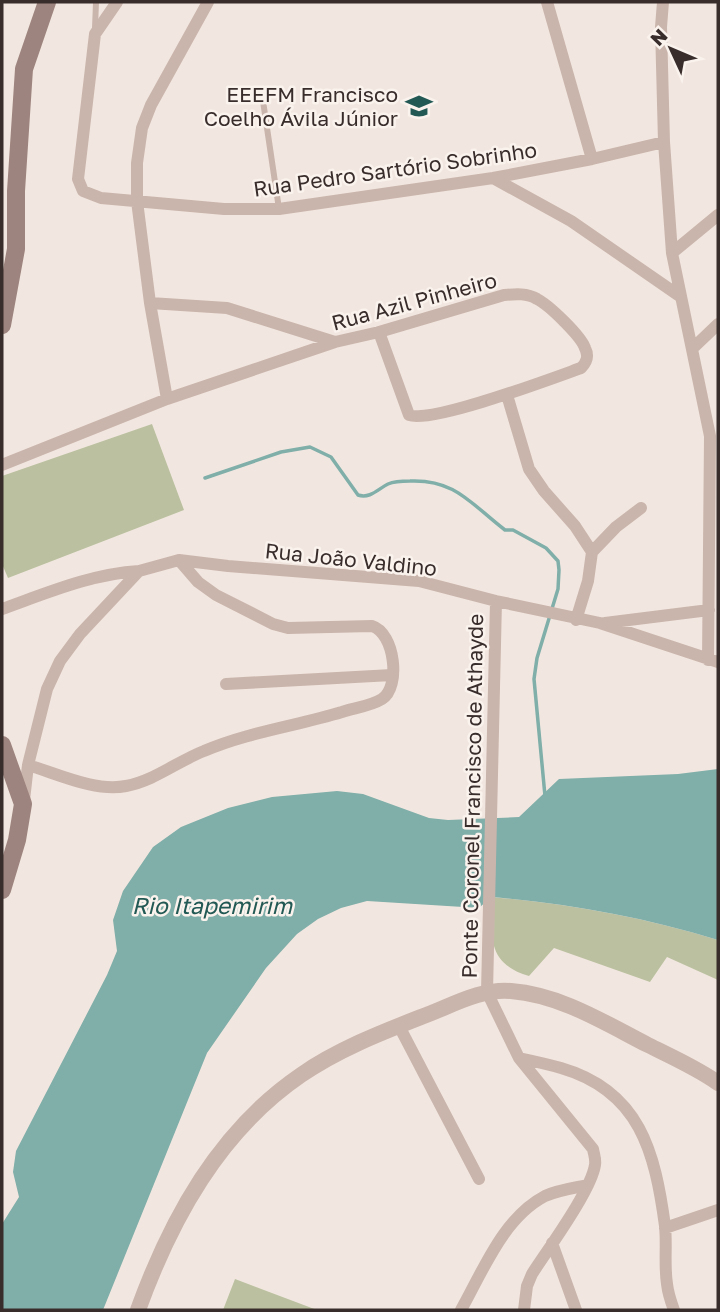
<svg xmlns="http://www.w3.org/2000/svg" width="720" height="1312" font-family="'Golos Text',sans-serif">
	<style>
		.green { fill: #bbc1a0 }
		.water { fill: #80aea9 }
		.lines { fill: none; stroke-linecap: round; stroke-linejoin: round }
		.stream { stroke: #80aea9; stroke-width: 3.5 }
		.service { stroke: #cab5ac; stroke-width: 6 }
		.minor { stroke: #cab5ac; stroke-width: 12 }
		.tertiary { stroke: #cab5ac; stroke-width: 16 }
		.secondary { stroke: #9e847e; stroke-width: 18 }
		.labels { text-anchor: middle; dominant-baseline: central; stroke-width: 5; stroke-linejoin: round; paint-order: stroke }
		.poi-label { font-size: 21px; fill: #392d2b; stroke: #faf2ed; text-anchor: end }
		.street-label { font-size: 21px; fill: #392d2b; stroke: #faf2ed }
		.water-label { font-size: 23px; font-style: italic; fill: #225954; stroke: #faf2ed }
	</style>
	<rect width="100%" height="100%" fill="#f2e7e0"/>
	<path class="green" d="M152 424 184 510 8 578 2 564V476Z
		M491 897C570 904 642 917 718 940V980L667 957 650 982 554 948 529 976C485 963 492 934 491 897Z
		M235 1279 317 1310H223Z"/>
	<path class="water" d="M718 769V940C642 917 571 904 491 897L479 908 367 901 341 908 318 919 297 934 266 968 207 1053 103 1310H2V1224L19 1197 13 1172 16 1151 107 975 117 951 113 920 123 891 153 847 181 827 228 808 272 797 337 791 363 794 429 818 448 820 519 817 559 779 678 774Z"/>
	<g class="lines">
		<path class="stream" d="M205 478 281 452 310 447 331 457 358 495C370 499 378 489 388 484 395 481 403 481 410 481 455 479 471 504 505 530H513L546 548 558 561 559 570 558 589 537 658 534 679 545 796"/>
		<path class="service" d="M95 28 96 2
			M263 101 279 209"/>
		<path class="minor" d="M117 2 95 34 78 179 83 191 101 198 224 209H279L493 178 592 159 664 142
			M547 2 592 159
			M663 2 661 27 664 142 672 253 710 436 708 660
			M493 178 571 221 681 297
			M672 253 718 215
			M150 303 227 308 335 342
			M693 348 718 324
			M507 395 529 469 544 491 575 526 592 552
			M167 399 150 303 137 201V163L142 128 151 105 208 2
			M2 465 167 399 335 342 379 332 504 295C516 294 527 293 537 299 549 305 581 336 585 348 589 356 587 362 581 368 553 378 431 424 409 415L379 332
			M496 601 487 992 519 1058 593 1149C594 1155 596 1159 595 1165 591 1191 548 1249 532 1274L527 1286 524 1310
			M2 609C47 593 91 574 139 571
			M576 620 588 581 592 552 616 527 641 508
			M605 623 709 610
			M226 684 392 675
			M28 765C58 774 95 792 126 786 154 781 178 761 204 751 248 732 296 726 342 712 354 708 371 706 382 699 401 687 395 633 372 626L288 628 273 624 216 595 198 582 179 560
			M24 800 28 765 47 689 60 661 80 634 139 571 179 560 228 566 419 581 496 601 600 623 718 662
			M399 1026 479 1179
			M519 1058C533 1061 547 1064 561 1068 640 1091 655 1152 665 1226 667 1245 664 1265 667 1284 668 1293 671 1302 674 1310
			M665 1228 718 1210
			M552 1243 576 1310
			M461 1310C483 1271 503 1218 545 1196 558 1190 574 1188 588 1185"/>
		<path class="tertiary" d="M138 1310C171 1219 219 1131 301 1075 337 1050 380 1033 421 1017 449 1007 481 988 511 991 561 995 605 1023 648 1045 672 1057 697 1068 718 1083"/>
		<path class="secondary" d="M2 325 16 249V191L24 69 47 2
			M2 745 23 804 17 840 2 890"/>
	</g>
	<defs>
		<symbol id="school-bare" viewBox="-9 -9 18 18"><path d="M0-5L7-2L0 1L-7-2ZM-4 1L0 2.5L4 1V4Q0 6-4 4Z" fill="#225954" stroke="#faf2ed" stroke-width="2.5" paint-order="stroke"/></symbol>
	</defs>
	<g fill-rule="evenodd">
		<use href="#school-bare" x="400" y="87" width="38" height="38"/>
	</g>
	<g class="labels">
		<g class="poi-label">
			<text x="398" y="94">EEEFM Francisco<tspan x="398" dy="24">Coelho Ávila Júnior</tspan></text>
		</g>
		<g class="street-label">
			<text transform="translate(395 169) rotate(-8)">Rua Pedro Sartório Sobrinho</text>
			<text transform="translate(414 301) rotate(-15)">Rua Azil Pinheiro</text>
			<text transform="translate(351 559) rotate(6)">Rua João Valdino</text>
			<text transform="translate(472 796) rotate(-89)">Ponte Coronel Francisco de Athayde</text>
		</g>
		<g class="water-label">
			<text x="212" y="905">Rio Itapemirim</text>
		</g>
	</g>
	<rect width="720" height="1312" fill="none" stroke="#392d2b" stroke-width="7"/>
	<g transform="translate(671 49) rotate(314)" stroke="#faf2ed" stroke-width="5" paint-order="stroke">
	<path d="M0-5L12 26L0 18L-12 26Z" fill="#392d2b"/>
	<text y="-10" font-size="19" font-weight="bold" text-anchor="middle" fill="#392d2b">N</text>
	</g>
</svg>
